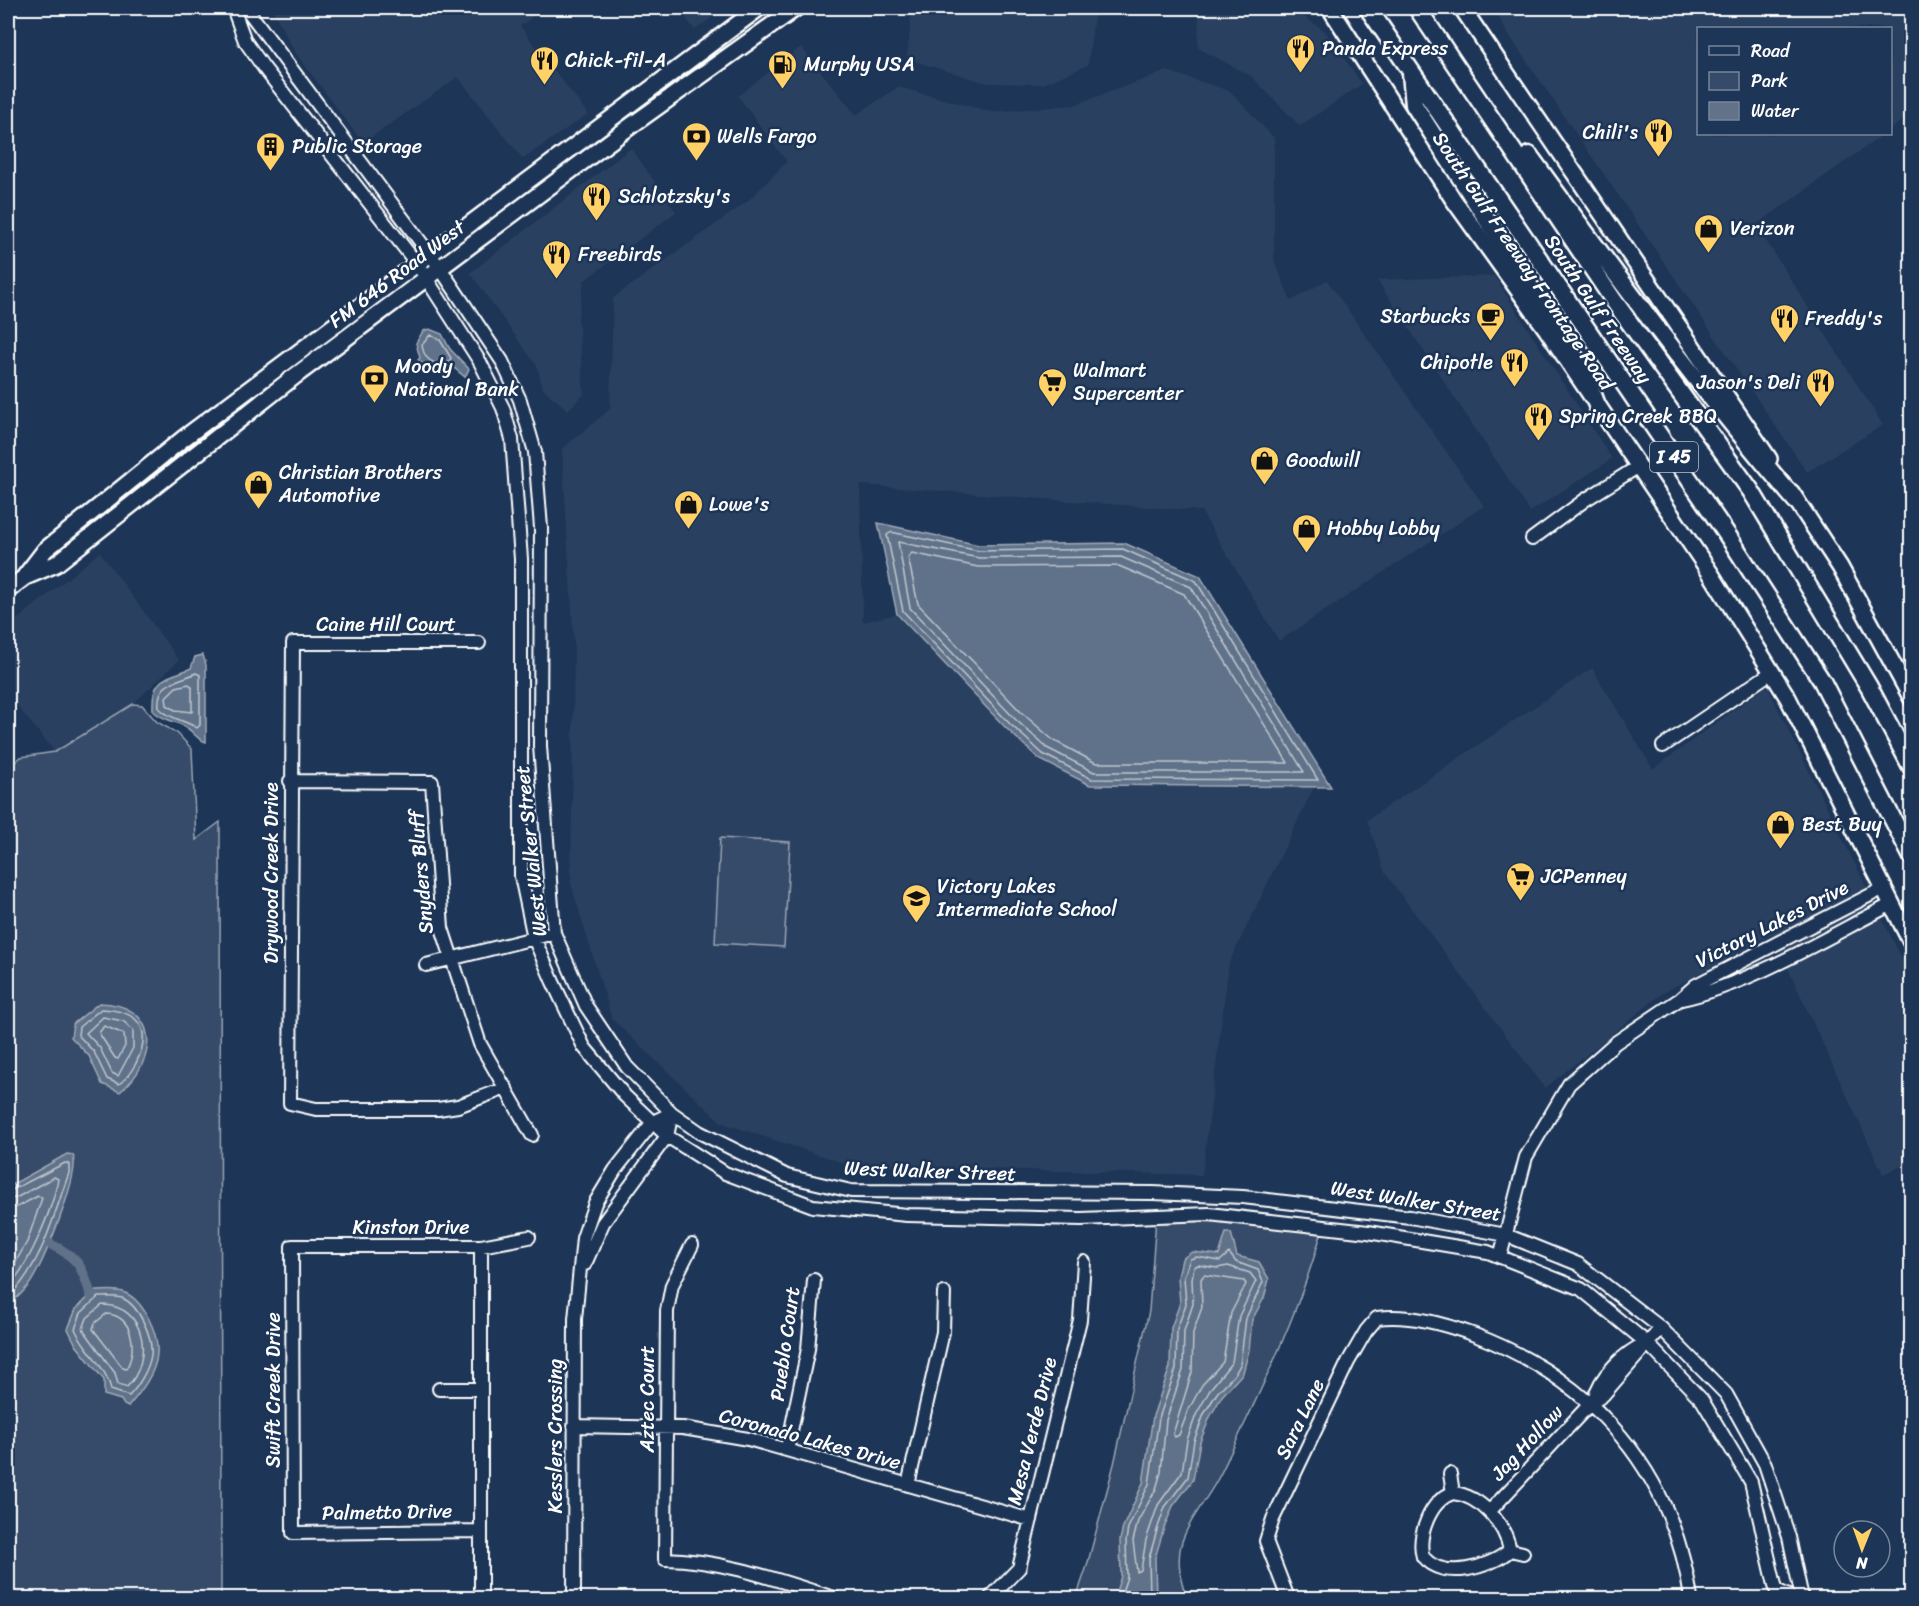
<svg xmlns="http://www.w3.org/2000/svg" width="1919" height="1606" font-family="Sriracha,sans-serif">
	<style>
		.built { fill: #2a4161 }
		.green { fill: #364b69; stroke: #9aa5b4; stroke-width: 1.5 }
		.water { fill: #617289; stroke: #a0aab8; stroke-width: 1.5 }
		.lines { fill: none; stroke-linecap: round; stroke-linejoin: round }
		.shore { stroke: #c0c7d0; stroke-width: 1.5 }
		.canal { stroke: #617289; stroke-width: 10 }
		.minor-casing { stroke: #fff; stroke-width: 16 }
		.major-casing { stroke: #fff; stroke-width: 20 }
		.highway-casing { stroke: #fff; stroke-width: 21 }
		.minor { stroke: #1d3557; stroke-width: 12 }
		.major { stroke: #1d3557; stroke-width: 15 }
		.highway { stroke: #1d3557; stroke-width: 16 }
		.labels { text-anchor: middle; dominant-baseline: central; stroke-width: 5; stroke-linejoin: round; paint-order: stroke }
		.shield { fill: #1d3557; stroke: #bbc2cd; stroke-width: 1.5 }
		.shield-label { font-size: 18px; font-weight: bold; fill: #fff }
		.poi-label { font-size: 20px; fill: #fff; stroke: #1d3557; text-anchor: start }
		.street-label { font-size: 20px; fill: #fff; stroke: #1d3557 }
	</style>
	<rect width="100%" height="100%" fill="#1d3557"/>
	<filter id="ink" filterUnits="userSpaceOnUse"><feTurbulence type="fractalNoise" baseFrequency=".0167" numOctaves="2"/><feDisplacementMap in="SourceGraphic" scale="12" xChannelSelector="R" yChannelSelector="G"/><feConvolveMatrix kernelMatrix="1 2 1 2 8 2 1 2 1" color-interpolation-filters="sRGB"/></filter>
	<g filter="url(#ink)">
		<path class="built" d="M272 8H545L520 26 588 114 523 159 458 77 363 143 294 51Z
			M678 8H725L695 30Z
			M912 8H1095L1088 65 1043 84 987 83 907 59Z
			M1199 8H1291L1325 31 1362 84 1300 126 1251 76 1198 48Z
			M1494 8H1911V114L1891 129 1890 28H1698V134H1884L1756 225 1883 425 1807 472 1506 31Z
			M801 47 856 115 898 87 992 112 1074 105 1167 71 1230 91 1274 138V260L1291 301 1327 280 1484 506 1279 641 1201 511 860 485 863 622 897 614 1006 728 1039 759 1090 785 1314 787 1229 963 1202 1175 850 1165 722 1123 612 1019 571 884 574 645 562 449 610 409 613 298 748 201 787 162 738 96Z
			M631 148 676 212 584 281 578 318 584 394 568 410 543 389 537 366 470 273Z
			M1494 276 1612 459 1530 512 1377 280Z
			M100 552 179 660 133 704 55 752 8 695V627Z
			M1592 668 1653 769 1767 686 1911 977V1162L1883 1174 1772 934 1663 993 1545 1088 1385 873 1367 820Z"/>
		<path class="green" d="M133 704 142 705 157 722 177 733 192 749 196 840 220 822 221 1598H8V768L21 757 55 752Z
			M720 838 790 842 784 947 715 943Z
			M1156 1218H1206L1322 1231C1298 1316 1259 1394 1221 1473 1210 1496 1188 1520 1181 1545 1177 1560 1180 1585 1188 1598H1076L1087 1566 1114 1464 1149 1311Z"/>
		<path class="water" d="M429 329 442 334 450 349 469 369 465 377 454 368 446 373 430 369 418 360 420 358 416 343 423 331Z
			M878 523 979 545 1124 543 1200 576 1331 787 1090 785 1039 759 1006 728 897 614Z
			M203 655 206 665V742C196 739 195 733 187 728 176 720 165 722 153 711 151 676 167 679 191 668L195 657Z
			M99 1003C161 1004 159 1060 120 1092L102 1084 89 1056 71 1037 73 1024Z
			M67 1154 73 1155C81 1173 42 1269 28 1286 23 1292 15 1301 8 1304V1187Z
			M1226 1233H1231L1237 1256 1259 1262 1269 1279 1264 1298 1252 1320 1249 1350 1243 1373 1222 1396 1210 1417 1200 1442 1193 1480 1173 1506 1164 1528 1155 1558 1156 1598H1114L1121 1576 1120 1540 1123 1527 1143 1483 1153 1416 1170 1367 1171 1328 1180 1303 1178 1277 1182 1259 1192 1252 1219 1255Z
			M95 1291C103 1291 115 1289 123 1292 143 1299 159 1333 157 1354 156 1373 140 1393 128 1407L124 1405 121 1400 104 1395V1380L76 1345 68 1329 76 1309Z"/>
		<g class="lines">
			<path class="shore" d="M430 335 440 340 451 358 446 366C432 363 424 360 422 345Z
				M891 532 979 551 1123 549 1196 581 1318 780 1092 779 1043 754 1010 724 903 611 887 535Z
				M898 542 979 558 1121 557 1191 587 1304 772H1094L1047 748 1015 719 910 608Z
				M912 553 978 567 1119 566 1184 594 1288 763H1096L1053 740 1021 712 918 604 908 557Z
				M196 673 200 675V725L197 728C185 720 169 719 159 708 156 681 178 682 196 673Z
				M189 684 192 687V712L175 710 167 705 166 697 176 687Z
				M101 1009C112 1009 129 1012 137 1021 153 1038 134 1074 119 1084L107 1079 94 1052 78 1035 79 1027Z
				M103 1017 123 1021 133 1030V1048L118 1076 112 1073 100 1048 86 1033Z
				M104 1026 124 1034 125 1046 118 1059 115 1058 99 1033Z
				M8 1192 65 1163 69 1164V1173C53 1217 42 1265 8 1298
				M8 1199 16 1198 54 1177 58 1179C53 1208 29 1266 8 1287
				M8 1208 17 1207 38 1196 42 1198 27 1242 8 1275
				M1198 1265 1217 1268 1228 1266 1250 1273 1256 1281 1239 1316 1232 1362 1211 1388 1196 1415 1187 1440 1182 1472 1158 1505 1146 1540 1141 1570 1137 1572 1133 1541 1138 1521 1156 1489 1161 1472 1166 1420 1183 1370 1184 1331 1193 1304 1192 1279 1194 1267Z
				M1204 1275 1244 1281 1246 1284 1231 1313 1223 1362 1202 1385 1188 1411 1179 1435 1175 1437 1173 1434 1192 1372 1193 1333 1202 1307 1201 1279Z
				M98 1297C105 1297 115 1296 122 1298 139 1305 153 1337 151 1355 149 1369 138 1387 129 1396L111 1390C107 1367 85 1351 75 1329L81 1313Z
				M102 1305C147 1305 153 1361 127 1387L118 1384 115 1373 83 1329 87 1318Z
				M106 1314C133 1314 138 1350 126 1369L123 1368 93 1329 95 1323Z
				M1120 1598 1127 1577 1126 1541 1128 1528 1149 1484 1159 1418 1176 1369 1177 1329 1186 1304 1184 1277 1190 1259 1197 1257 1220 1261 1229 1253 1236 1262 1258 1270 1263 1282 1246 1318 1240 1365 1235 1374 1217 1393 1204 1414 1194 1441 1188 1477 1165 1507 1158 1527 1149 1558 1150 1598"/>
			<path class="canal" d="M50 1244C78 1257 83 1267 91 1296"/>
			<defs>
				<path id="minor" d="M233 8 245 41 264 68 417 264 480 362 503 408 512 439 521 559V876L534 938 553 982 584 1047 625 1096 667 1136 725 1173 813 1206 907 1215 1081 1219 1209 1214 1368 1232 1488 1252 1581 1289 1647 1343 1702 1400 1751 1482 1778 1598
					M246 8 440 268 502 361 520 400 535 452 541 528 540 746 554 933 586 1006 627 1067 672 1113 699 1132 787 1176 851 1191 1153 1193 1243 1197 1410 1217 1506 1235 1578 1264 1661 1328 1726 1394 1765 1464 1789 1537 1802 1598
					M1532 539 1585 500 1639 466
					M479 643H293L290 1103 316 1109H438L458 1106 506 1088
					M1663 746 1772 672
					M290 781 432 782 442 928 480 1044 532 1135
					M426 965 554 933
					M1682 999C1751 984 1829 936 1892 904
					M692 1245 672 1285 667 1311 665 1559C724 1560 780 1581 834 1598
					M1500 1257 1526 1157 1569 1084 1615 1043 1680 999 1696 985 1884 888
					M585 1264 603 1223 667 1136 672 1113
					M439 1389H480
					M1594 1400C1599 1376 1625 1352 1646 1343
					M574 1426 683 1428 748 1439 1031 1520
					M787 1450 808 1349 814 1280
					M1450 1474 1453 1493
					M908 1485 943 1332 944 1293
					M1453 1493C1481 1496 1505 1524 1510 1550 1490 1568 1443 1581 1423 1557 1417 1536 1430 1500 1453 1493Z
					M1489 1512 1590 1404 1603 1395 1661 1328
					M481 1531 293 1533 292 1246H481L529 1237
					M1510 1550 1523 1553
					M1778 1591 1793 1598
					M481 1598V1246
					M574 1598 575 1319 583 1238 595 1203 615 1170 653 1122 672 1113
					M990 1598 1019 1568 1080 1320 1084 1262
					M1288 1598 1266 1541 1273 1519 1348 1362 1366 1331 1377 1318C1410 1314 1444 1324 1475 1335 1594 1380 1673 1472 1691 1598"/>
				<path id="major" d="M1330 8 1453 199 1547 330 1711 574 1788 698 1912 944
					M1462 8 1769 459
					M1791 492 1840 567 1912 699
					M25 576 45 550 184 438 759 8
					M8 590 25 577 56 564 295 376 632 125 796 8"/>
				<path id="highway" d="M1368 8 1728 536 1822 681 1912 857
					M1417 8 1614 301 1751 491 1869 687 1912 768
					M1411 73 1414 105 1585 373 1598 408
					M1529 155C1614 273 1701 390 1796 501"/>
			</defs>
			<use href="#minor" class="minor-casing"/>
			<use href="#major" class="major-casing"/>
			<use href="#highway" class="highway-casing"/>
			<use href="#minor" class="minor"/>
			<use href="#major" class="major"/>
			<use href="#highway" class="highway"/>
		</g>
	</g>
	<defs>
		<symbol id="restaurant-pin" viewBox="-11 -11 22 30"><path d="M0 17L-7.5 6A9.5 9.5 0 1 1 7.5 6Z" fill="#ffd166" stroke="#1d3557"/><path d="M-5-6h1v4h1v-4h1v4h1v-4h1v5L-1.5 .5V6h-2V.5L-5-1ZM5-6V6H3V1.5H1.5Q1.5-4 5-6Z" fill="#111"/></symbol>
		<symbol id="fuel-pin" viewBox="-11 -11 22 30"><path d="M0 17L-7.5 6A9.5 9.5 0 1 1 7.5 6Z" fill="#ffd166" stroke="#1d3557"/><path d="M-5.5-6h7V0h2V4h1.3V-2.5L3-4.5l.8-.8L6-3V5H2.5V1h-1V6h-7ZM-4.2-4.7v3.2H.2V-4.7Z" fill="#111"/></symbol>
		<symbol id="bank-pin" viewBox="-11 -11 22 30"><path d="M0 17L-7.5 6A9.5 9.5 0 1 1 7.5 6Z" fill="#ffd166" stroke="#1d3557"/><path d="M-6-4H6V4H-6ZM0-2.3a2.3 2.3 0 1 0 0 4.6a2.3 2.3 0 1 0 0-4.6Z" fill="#111"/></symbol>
		<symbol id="building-pin" viewBox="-11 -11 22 30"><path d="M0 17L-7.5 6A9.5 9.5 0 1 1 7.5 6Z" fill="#ffd166" stroke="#1d3557"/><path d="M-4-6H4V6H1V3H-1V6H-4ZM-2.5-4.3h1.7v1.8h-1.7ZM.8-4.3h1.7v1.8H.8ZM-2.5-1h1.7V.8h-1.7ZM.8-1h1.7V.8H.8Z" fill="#111"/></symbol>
		<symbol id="shop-pin" viewBox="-11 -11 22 30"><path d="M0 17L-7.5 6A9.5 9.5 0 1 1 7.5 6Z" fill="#ffd166" stroke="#1d3557"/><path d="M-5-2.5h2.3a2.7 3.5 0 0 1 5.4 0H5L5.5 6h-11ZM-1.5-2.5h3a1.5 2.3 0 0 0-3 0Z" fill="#111"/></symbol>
		<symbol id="cafe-pin" viewBox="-11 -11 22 30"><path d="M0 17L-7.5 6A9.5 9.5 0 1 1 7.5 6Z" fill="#ffd166" stroke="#1d3557"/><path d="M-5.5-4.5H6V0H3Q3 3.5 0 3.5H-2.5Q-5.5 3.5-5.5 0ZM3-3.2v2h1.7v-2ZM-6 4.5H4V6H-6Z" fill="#111"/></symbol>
		<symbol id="supermarket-pin" viewBox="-11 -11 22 30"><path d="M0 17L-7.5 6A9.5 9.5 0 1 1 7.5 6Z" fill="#ffd166" stroke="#1d3557"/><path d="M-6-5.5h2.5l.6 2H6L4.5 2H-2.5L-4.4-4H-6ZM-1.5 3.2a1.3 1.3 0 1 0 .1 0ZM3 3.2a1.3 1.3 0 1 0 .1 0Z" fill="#111"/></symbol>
		<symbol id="school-pin" viewBox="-11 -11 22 30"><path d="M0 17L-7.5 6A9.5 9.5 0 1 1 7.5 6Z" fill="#ffd166" stroke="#1d3557"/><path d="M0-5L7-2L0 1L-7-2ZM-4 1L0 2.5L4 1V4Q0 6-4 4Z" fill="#111"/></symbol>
	</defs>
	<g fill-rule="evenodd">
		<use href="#restaurant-pin" x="1284" y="32" width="33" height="45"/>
		<use href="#restaurant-pin" x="528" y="44" width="33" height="45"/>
		<use href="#fuel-pin" x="766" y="48" width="33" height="45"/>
		<use href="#restaurant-pin" x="1642" y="116" width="33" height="45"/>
		<use href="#bank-pin" x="680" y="120" width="33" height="45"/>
		<use href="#building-pin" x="254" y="130" width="33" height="45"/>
		<use href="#restaurant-pin" x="580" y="180" width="33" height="45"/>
		<use href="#shop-pin" x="1692" y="212" width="33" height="45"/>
		<use href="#restaurant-pin" x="540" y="238" width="33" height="45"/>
		<use href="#cafe-pin" x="1474" y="300" width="33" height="45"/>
		<use href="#restaurant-pin" x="1768" y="302" width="33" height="45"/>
		<use href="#restaurant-pin" x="1498" y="346" width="33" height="45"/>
		<use href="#bank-pin" x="358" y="362" width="33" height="45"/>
		<use href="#supermarket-pin" x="1036" y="366" width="33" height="45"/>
		<use href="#restaurant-pin" x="1804" y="366" width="33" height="45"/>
		<use href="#restaurant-pin" x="1522" y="400" width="33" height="45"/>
		<use href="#shop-pin" x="1248" y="444" width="33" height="45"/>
		<use href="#shop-pin" x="242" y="468" width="33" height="45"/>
		<use href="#shop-pin" x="672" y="488" width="33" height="45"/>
		<use href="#shop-pin" x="1290" y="512" width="33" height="45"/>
		<use href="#shop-pin" x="1764" y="808" width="33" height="45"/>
		<use href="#supermarket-pin" x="1504" y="860" width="33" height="45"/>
		<use href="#school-pin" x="900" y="882" width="33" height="45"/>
	</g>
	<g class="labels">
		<rect class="shield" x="1650" y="442" width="48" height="30" rx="4.5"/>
		<g class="shield-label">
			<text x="1674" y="457">I 45</text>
		</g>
		<g class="poi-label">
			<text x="1322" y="48">Panda Express</text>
			<text x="565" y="60">Chick-fil-A</text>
			<text x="804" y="64">Murphy USA</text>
			<text x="1638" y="132" text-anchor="end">Chili's</text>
			<text x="717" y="136">Wells Fargo</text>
			<text x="292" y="146">Public Storage</text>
			<text x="618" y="196">Schlotzsky's</text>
			<text x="1730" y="228">Verizon</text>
			<text x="578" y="254">Freebirds</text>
			<text x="1470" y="316" text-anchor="end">Starbucks</text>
			<text x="1805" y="318">Freddy's</text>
			<text x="1493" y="362" text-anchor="end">Chipotle</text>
			<text x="395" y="366">Moody<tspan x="395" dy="23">National Bank</tspan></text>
			<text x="1073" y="370">Walmart<tspan x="1073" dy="23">Supercenter</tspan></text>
			<text x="1800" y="382" text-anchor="end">Jason's Deli</text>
			<text x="1559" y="416">Spring Creek BBQ</text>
			<text x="1286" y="460">Goodwill</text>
			<text x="279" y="472">Christian Brothers<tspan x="279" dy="23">Automotive</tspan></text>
			<text x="709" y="504">Lowe's</text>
			<text x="1327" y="528">Hobby Lobby</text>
			<text x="1802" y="824">Best Buy</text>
			<text x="1541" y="876">JCPenney</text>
			<text x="937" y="886">Victory Lakes<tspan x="937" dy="23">Intermediate School</tspan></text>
		</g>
		<g class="street-label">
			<text transform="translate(1523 261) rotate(56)">South Gulf Freeway Frontage Road</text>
			<text transform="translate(397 274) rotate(-37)">FM 646 Road West</text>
			<text transform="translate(1598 309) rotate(56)">South Gulf Freeway</text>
			<text x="386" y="624">Caine Hill Court</text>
			<text transform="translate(531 851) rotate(-96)">West Walker Street</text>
			<text transform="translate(421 872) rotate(-95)">Snyders Bluff</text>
			<text transform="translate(271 873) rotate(-90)">Drywood Creek Drive</text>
			<text transform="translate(1772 924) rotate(-27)">Victory Lakes Drive</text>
			<text transform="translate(930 1171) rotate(2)">West Walker Street</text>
			<text transform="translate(1416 1201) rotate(9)">West Walker Street</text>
			<text x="411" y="1227">Kinston Drive</text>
			<text transform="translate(785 1344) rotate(-82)">Pueblo Court</text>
			<text transform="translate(273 1390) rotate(-90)">Swift Creek Drive</text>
			<text transform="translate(647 1399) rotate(-90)">Aztec Court</text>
			<text transform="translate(1300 1419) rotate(-64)">Sara Lane</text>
			<text transform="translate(1032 1431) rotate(-76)">Mesa Verde Drive</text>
			<text transform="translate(555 1436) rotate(-90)">Kesslers Crossing</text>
			<text transform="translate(810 1439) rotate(15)">Coronado Lakes Drive</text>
			<text transform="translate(1527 1443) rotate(-47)">Jag Hollow</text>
			<text transform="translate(387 1512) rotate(-1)">Palmetto Drive</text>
		</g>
	</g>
	<rect width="1919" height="1606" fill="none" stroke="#1d3557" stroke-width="30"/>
	<rect x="15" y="15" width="1889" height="1576" fill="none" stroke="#fff" stroke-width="2" filter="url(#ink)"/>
	<rect x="1697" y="27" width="195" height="108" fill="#1d3557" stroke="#77869a" stroke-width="1.5"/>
	<rect x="1709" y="46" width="30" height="9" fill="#1d3557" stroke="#77869a" stroke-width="1.5"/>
	<text x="1751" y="57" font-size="18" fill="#ffffff">Road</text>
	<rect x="1709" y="72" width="30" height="18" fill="#364b69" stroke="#77869a" stroke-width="1.5"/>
	<text x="1751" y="87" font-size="18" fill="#ffffff">Park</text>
	<rect x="1709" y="102" width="30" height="18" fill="#617289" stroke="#77869a" stroke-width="1.5"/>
	<text x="1751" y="117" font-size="18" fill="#ffffff">Water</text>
	<g transform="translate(1862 1549) rotate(181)"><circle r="28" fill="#1d3557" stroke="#77869a" stroke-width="1.5"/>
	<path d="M0-4.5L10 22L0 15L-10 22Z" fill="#ffd166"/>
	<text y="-9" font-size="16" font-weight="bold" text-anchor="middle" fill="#ffffff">N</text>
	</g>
</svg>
